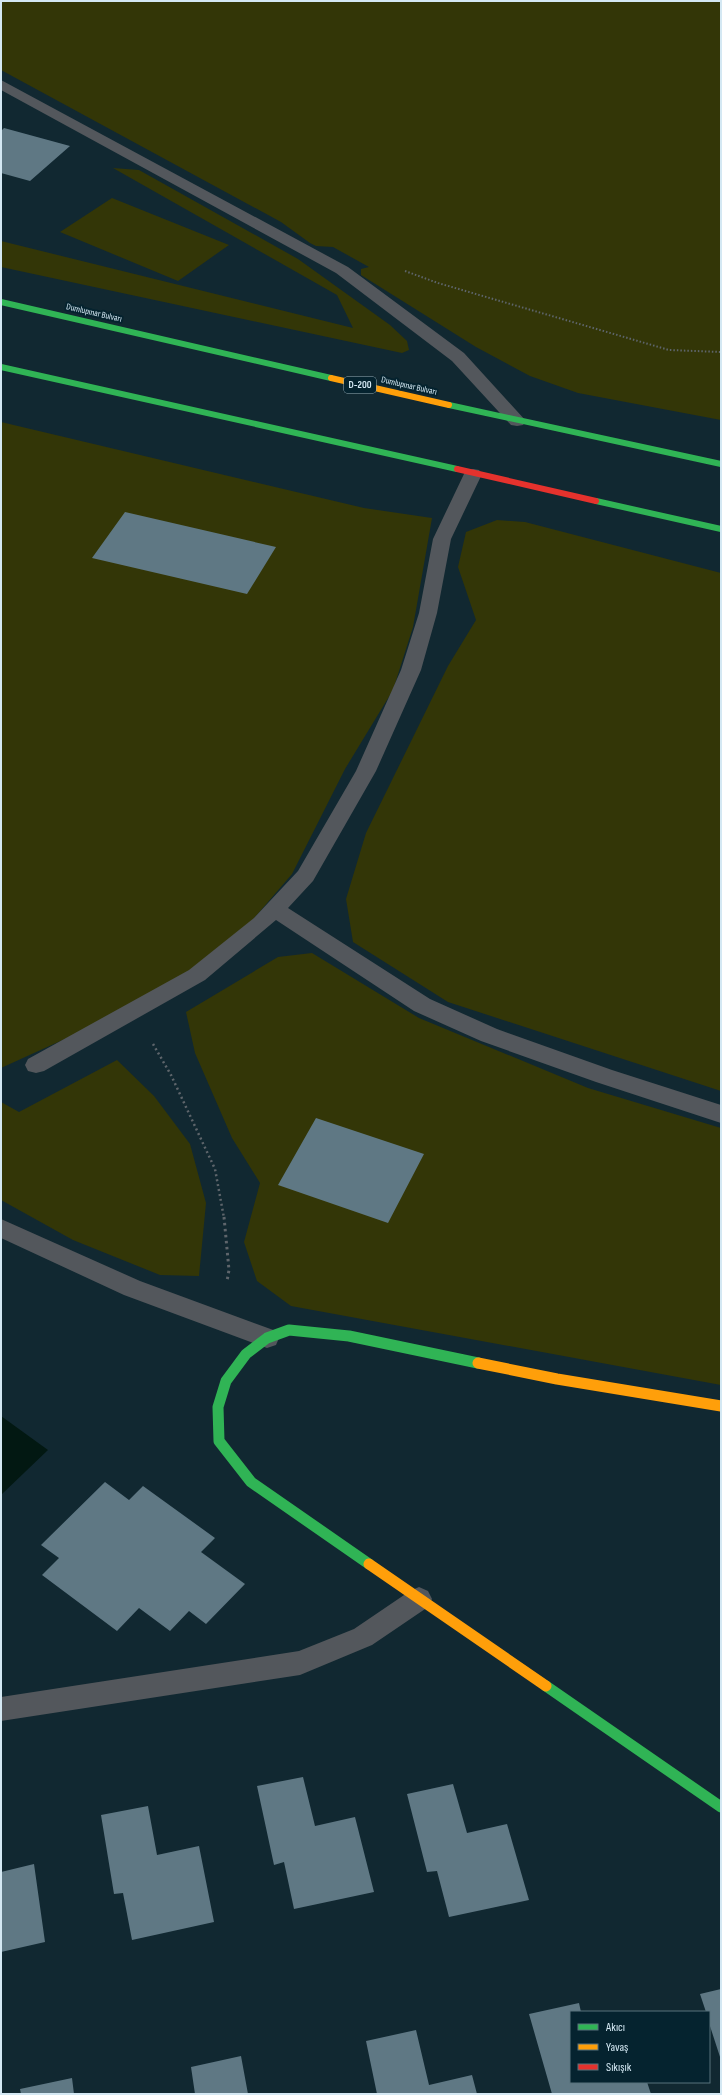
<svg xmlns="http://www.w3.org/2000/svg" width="722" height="2095" font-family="'Sofia Sans Condensed',sans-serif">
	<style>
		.green { fill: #333607 }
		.water { fill: #021812 }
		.building { fill: #5f7884 }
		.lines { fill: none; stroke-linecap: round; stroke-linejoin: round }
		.path-far2 { stroke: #5e656b; stroke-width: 2; stroke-dasharray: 1.5 2; stroke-linecap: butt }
		.path-far1 { stroke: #5e656b; stroke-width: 2.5; stroke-dasharray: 2 3; stroke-linecap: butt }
		.path { stroke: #5e656b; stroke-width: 3; stroke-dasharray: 2.5 3.5; stroke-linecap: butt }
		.street { fill: #53575c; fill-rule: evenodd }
		.fast-far1 { stroke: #30b455; stroke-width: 6 }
		.fast { stroke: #30b455; stroke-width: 11 }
		.slow-far1 { stroke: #ff9f0a; stroke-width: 6 }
		.slow { stroke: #ff9f0a; stroke-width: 11 }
		.jam { stroke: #e5322d; stroke-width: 6 }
		.labels { text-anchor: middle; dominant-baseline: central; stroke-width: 4; stroke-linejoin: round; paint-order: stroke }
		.far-street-label { font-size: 9px; fill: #d4e8f3; stroke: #05232f }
		.shield { fill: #05232f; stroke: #96adb8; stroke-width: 1 }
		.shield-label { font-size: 10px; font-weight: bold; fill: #d4e8f3 }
	</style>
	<rect width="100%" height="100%" fill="#112831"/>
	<path class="green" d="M1 1H721V420L578 393 530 376 476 347 361 275V269L369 267 333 247 316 246 310 243 281 222 1 70Z
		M113 168 139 170 298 259 390 325 407 341 409 350 402 353 1 267V241L353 328 337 295Z
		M112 198 229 245 178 281 60 232Z
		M1 422 364 508 432 518 413 627 393 690 345 769 292 874 238 937 192 970 89 1028 1 1068Z
		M497 520 525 522 721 573V1091L448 1002 353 942 346 899 366 833 448 666 476 620 458 567 466 532Z
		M312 953 419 1018 588 1088 721 1128V1385L291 1306 257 1281 244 1242 260 1183 232 1138 195 1053 186 1012 278 957Z
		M117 1060 154 1096 190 1144 206 1203 199 1276 160 1275 73 1240 1 1200V1102L19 1112Z"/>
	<path class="water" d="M1 1416 48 1450 1 1495Z"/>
	<path class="building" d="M4 128 70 146 30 181 1 173V131Z
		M125 512 276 547 247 594 92 558Z
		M316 1118 424 1154 388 1223 278 1185Z
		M105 1482 129 1500 143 1486 215 1538 201 1552 245 1584 206 1624 189 1611 170 1631 139 1608 117 1631 42 1575 59 1558 41 1545Z
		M303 1777 315 1826 355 1817 374 1892 294 1909 284 1862 274 1865 257 1786Z
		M453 1784 467 1833 507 1824 529 1900 449 1917 437 1871 427 1872 407 1794Z
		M148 1806 157 1855 199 1846 214 1922 132 1940 123 1893 114 1894 101 1815Z
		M34 1864 45 1942 1 1952V1872Z
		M721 1989V2060L709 2023V2012H706L700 1994Z
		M579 2003 581 2012H571V2082H647L651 2094H552L529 2014Z
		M416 2030 429 2085 472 2075 477 2094H377L366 2041Z
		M241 2056 248 2094H195L191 2067Z
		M72 2078 74 2094H21L20 2089Z"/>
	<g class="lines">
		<path class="path-far2" d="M405 271 438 283 669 350 721 352"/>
		<path class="path-far1" d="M153 1044 171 1075 215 1169 224 1218"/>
		<path class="path" d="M224 1217 229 1270 227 1281"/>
		<path class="street" d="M1 80 348 267 464 353 526 421 523 425 517 426 511 425 452 361 336 273 1 90Z
			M473 469 479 470 482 474 451 539 437 613 421 670 376 771 313 881 288 908 430 999 497 1029 612 1070 721 1105V1123L596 1082 481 1041 414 1011 276 920 205 980 44 1071 36 1073 28 1071 25 1065 28 1059 189 970 254 918 298 871 356 771 401 670 419 613 433 539 464 474 467 470Z
			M1 1219 140 1281 276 1331 279 1338 276 1345 267 1348 124 1295 1 1238Z
			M419 1587 428 1591 432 1599 428 1607 372 1645 300 1675 1 1721V1697L299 1651 354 1629 410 1591Z"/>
		<path class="fast-far1" d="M1 302 331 378
			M1 367 457 469
			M449 405 721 464
			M596 501 721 529"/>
		<path class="fast" d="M369 1564 251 1482 219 1441 218 1407 226 1381 246 1354 267 1338 289 1330 349 1336 478 1363
			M546 1686 721 1807"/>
		<path class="slow-far1" d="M331 378 449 405"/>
		<path class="slow" d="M478 1363 557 1379 721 1406
			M369 1564 546 1686"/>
		<path class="jam" d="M457 469 596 501"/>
	</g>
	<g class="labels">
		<g class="far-street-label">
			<text transform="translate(94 313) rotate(13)">Dumlupınar Bulvarı</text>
			<text transform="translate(409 386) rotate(13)">Dumlupınar Bulvarı</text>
		</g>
		<rect class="shield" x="344" y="377" width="32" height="16" rx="3"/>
		<g class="shield-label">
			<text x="360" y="385">D-200</text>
		</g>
	</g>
	<rect width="722" height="2095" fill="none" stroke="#d4e8f3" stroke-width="4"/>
	<rect x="570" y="2011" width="140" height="72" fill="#05232f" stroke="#58727d"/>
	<rect x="578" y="2024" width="20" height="6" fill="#30b455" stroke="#58727d"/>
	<text x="606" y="2031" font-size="12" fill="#d4e8f3">Akıcı</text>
	<rect x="578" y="2044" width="20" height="6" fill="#ff9f0a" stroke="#58727d"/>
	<text x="606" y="2051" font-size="12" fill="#d4e8f3">Yavaş</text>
	<rect x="578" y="2064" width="20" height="6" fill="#e5322d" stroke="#58727d"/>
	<text x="606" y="2071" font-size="12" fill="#d4e8f3">Sıkışık</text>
</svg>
